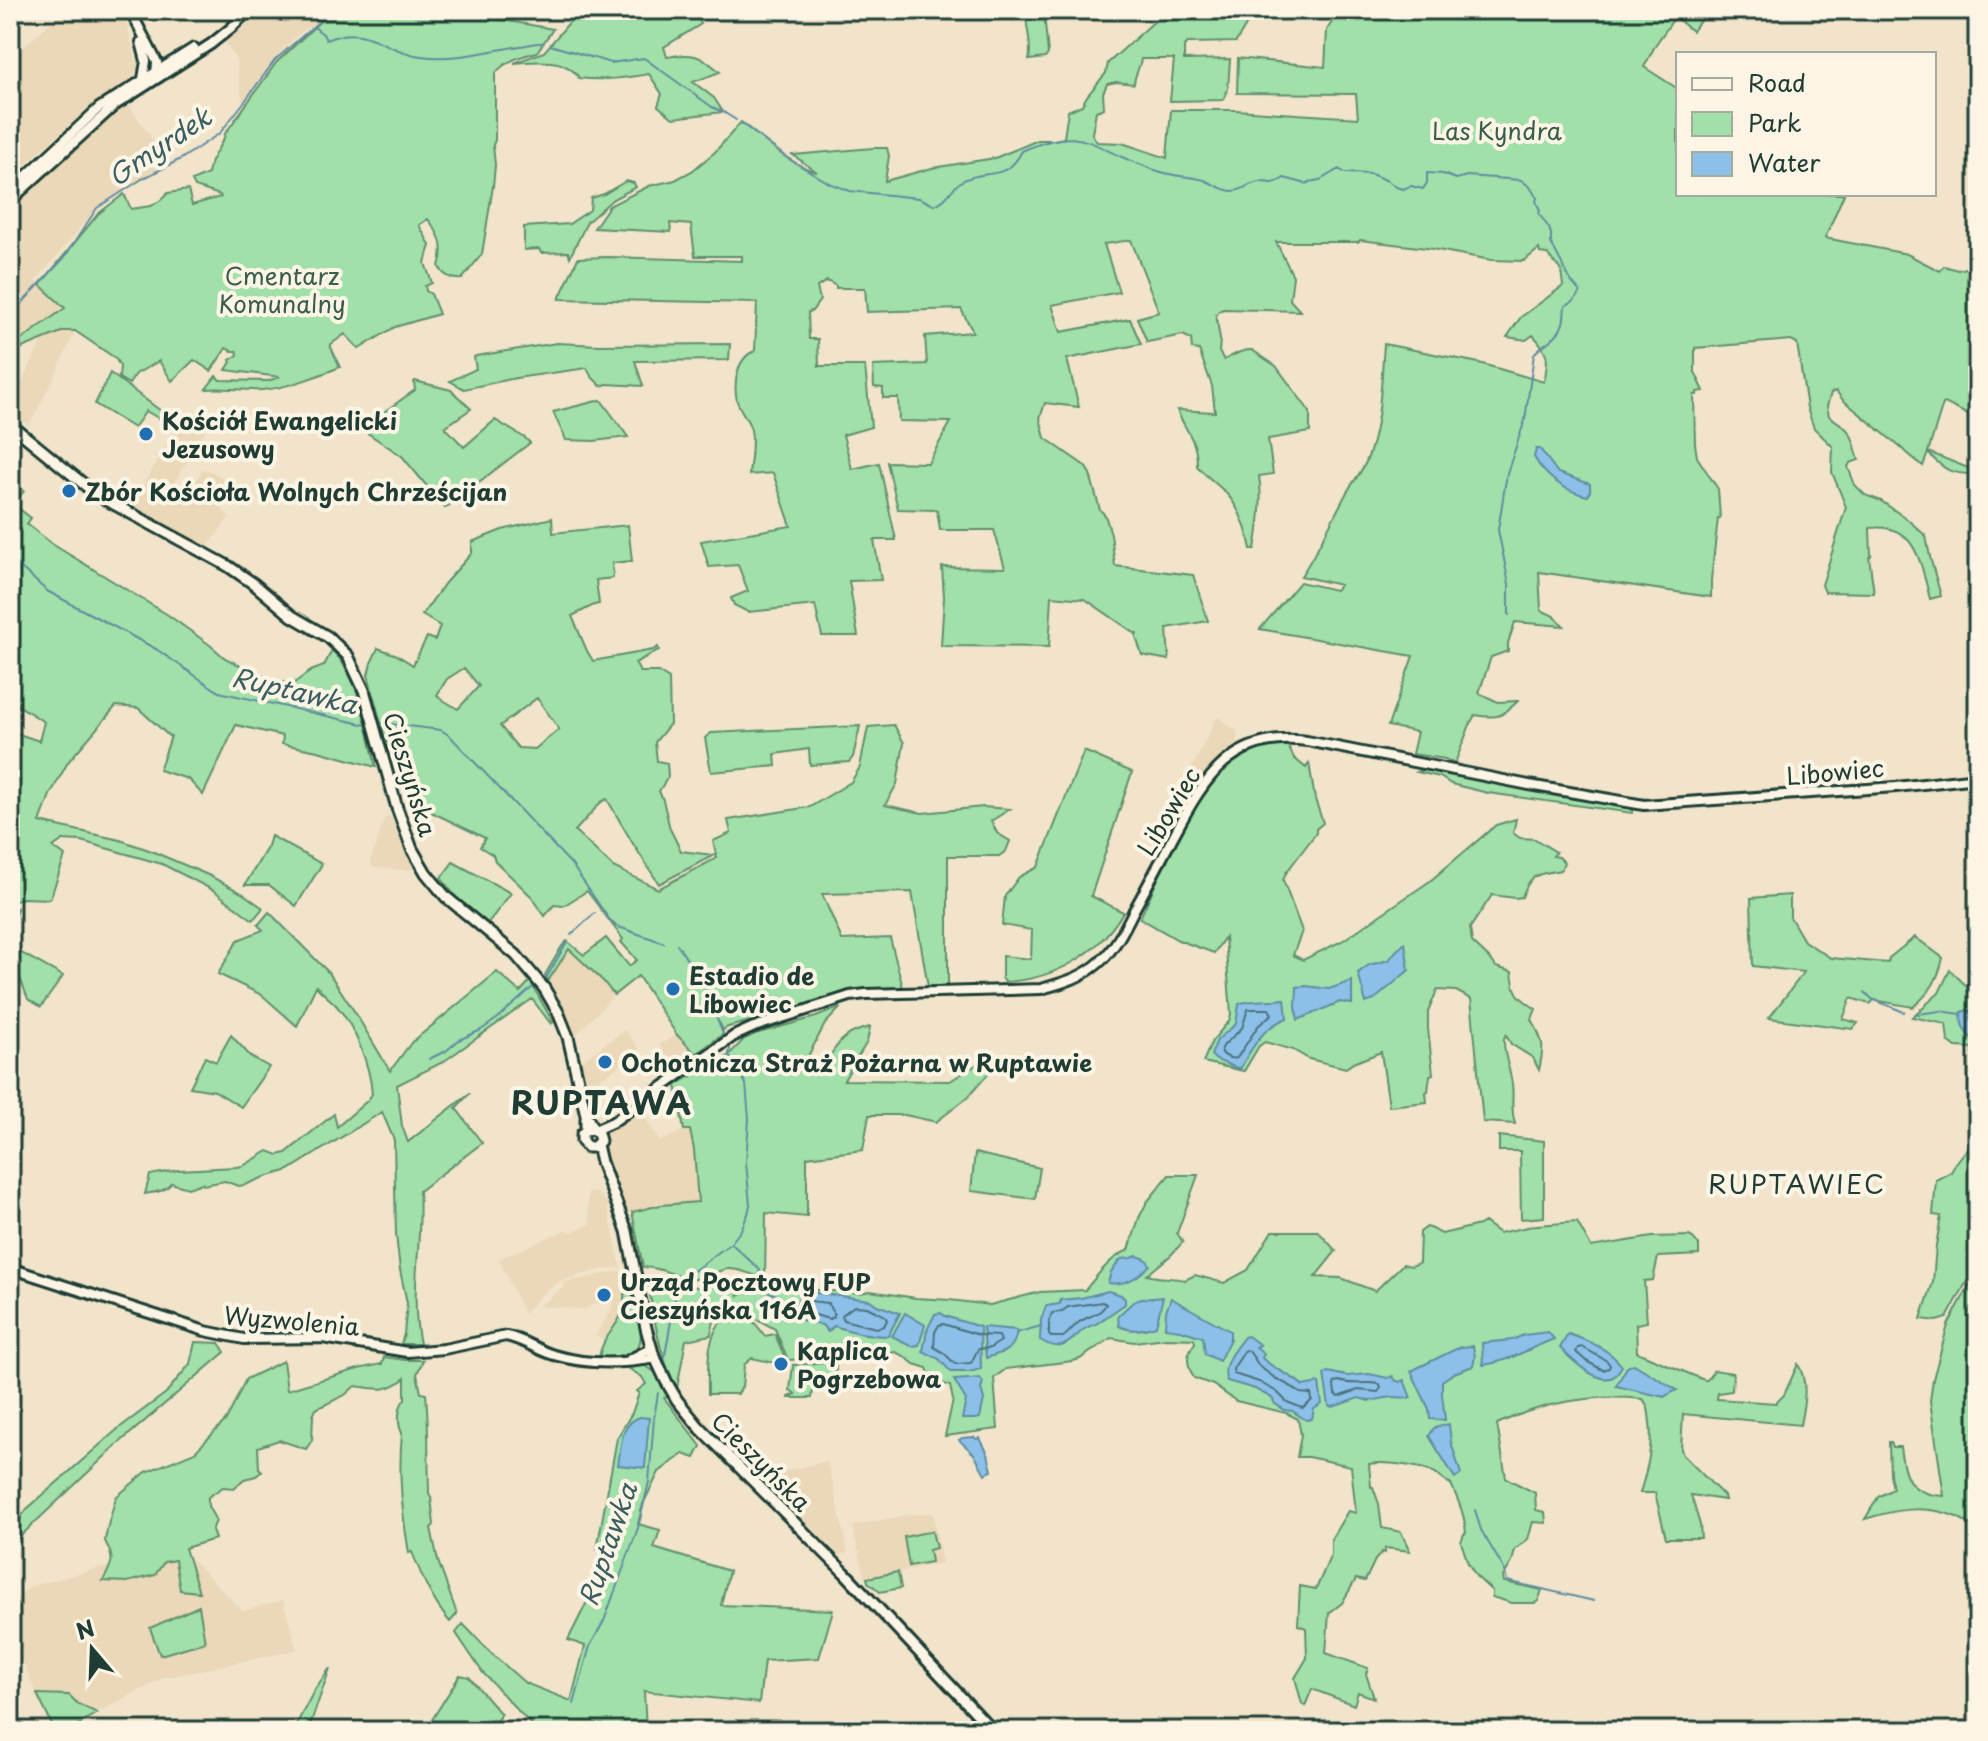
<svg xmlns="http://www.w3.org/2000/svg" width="1988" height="1741" font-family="'Playpen Sans',sans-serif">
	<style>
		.built { fill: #ead8b8 }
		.green { fill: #a1e1a9; stroke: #608f6e; stroke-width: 2; fill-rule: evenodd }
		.water { fill: #8dc0e9; stroke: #618ca1; stroke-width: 2 }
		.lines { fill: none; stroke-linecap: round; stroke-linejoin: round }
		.shore { stroke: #4b717c; stroke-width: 2 }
		.stream { stroke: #618ca1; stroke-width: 2 }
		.tertiary-casing { stroke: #1f3d34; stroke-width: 14 }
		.secondary-casing { stroke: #1f3d34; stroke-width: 15 }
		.tertiary { stroke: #fcf5e5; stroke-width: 8 }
		.secondary { stroke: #fcf5e5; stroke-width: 9 }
		.poi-dot { fill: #1f6fb2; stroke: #fcf5e5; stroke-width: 3 }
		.labels { text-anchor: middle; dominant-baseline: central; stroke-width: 8; stroke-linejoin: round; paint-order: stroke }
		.park-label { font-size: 24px; fill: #395e4b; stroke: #fcf5e5 }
		.poi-label { font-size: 24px; font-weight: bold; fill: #1f3d34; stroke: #fcf5e5; text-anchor: start }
		.street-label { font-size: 24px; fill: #1f3d34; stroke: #fcf5e5 }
		.water-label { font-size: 26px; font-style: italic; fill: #3a5e61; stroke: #fcf5e5 }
		.neighbourhood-label { font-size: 26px; letter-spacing: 2px; fill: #1f3d34; stroke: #fcf5e5 }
		.district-label { font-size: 32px; font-weight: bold; letter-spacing: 2px; fill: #1f3d34; stroke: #fcf5e5 }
	</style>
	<rect width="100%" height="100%" fill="#f1e4cb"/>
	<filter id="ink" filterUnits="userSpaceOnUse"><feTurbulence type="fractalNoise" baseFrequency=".0125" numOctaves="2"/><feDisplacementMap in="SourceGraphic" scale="16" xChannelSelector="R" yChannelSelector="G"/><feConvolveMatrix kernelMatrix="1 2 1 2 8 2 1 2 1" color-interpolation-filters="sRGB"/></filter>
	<g filter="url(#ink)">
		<path class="built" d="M64 10H122L127 25 138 68 133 77 82 113 10 179V60Z
			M256 10H331L318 22 301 32 275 57 243 104 236 59 224 40Z
			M126 102 169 162 110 198 95 210 36 281 66 308 16 343 10 337V205L99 130 104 123Z
			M64 331H75L53 380 29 425 10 411V407L42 341Z
			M184 416 206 429 173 484 186 498 203 469 213 472 225 480 211 497 229 517 208 547 152 516 134 509 132 504Z
			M1217 717 1237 731 1238 743 1206 771 1173 813 1192 768Z
			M391 816 396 832 416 869 401 870 373 867 370 862 385 818Z
			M569 949 603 981 614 995 575 1036 564 1010 548 981Z
			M625 1030 641 1052 588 1086 581 1061Z
			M678 1034 695 1052 671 1071 660 1044Z
			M640 1109 660 1142 684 1130H690L694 1150 698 1203 661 1205 628 1213 603 1151 607 1133Z
			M588 1192 597 1193 610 1205 607 1206 621 1268 604 1269 562 1280 542 1294 524 1314 499 1259 567 1229 569 1233 591 1224 588 1210Z
			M620 1271 622 1273 625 1305 621 1319 603 1340 595 1336 610 1312 613 1302 594 1304 583 1309 539 1306 563 1288 565 1282Z
			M827 1461 838 1507 848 1554 839 1555 760 1477Z
			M933 1513 942 1563 899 1572 901 1588 880 1592 868 1582 867 1578H865L859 1554 861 1551H858L853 1526 907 1515Z
			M188 1556 243 1611 283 1600 297 1650 163 1678 97 1713 77 1704 69 1696 37 1694 22 1659 13 1604 19 1596 32 1586 93 1570 111 1566 176 1560 198 1592Z"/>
		<path class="green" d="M332 10H486L492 18 553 29 537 52C522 56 504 61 495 74V140L493 145 495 165 493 186 482 254 462 279C451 280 444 276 439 267 445 246 441 236 428 219L419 225 430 245 425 263 432 283 425 286 426 291 431 294 439 314 395 327 359 349 345 334 330 345 340 367C321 375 283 389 262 390 243 391 225 387 206 389L216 376 220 380 268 381 280 377 226 370 231 362 230 360 238 355 237 351H232L226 348 211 371 194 360 172 381 159 361 136 374 129 384 119 378 120 366 115 358 75 331H64L17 350 10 354V337L17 343 65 308 40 285 98 214 124 194 131 209 151 206 161 200 168 193 188 190 192 205 220 197 221 198 220 195 195 187 192 181 208 174 211 161 224 138 225 134 276 63Z
			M568 10H696L701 24 664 47 667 57C692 52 701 55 720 72L693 82 714 98 723 112 673 118 658 106 662 94 649 74C625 78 603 81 579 78 566 57 535 61 514 63L544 52 573 18Z
			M1026 10H1047L1045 23 1048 54 1045 58 1029 60C1033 44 1025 27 1026 10Z
			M1167 10H1252L1249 20 1236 42 1188 43 1184 46V60L1230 59 1228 89 1223 100 1170 101 1174 59H1141C1140 67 1134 77 1134 84L1116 82 1107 84 1103 93 1104 108 1096 111 1092 134 1097 142 1122 143 1167 158 1171 110H1236L1358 118 1356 94 1237 93 1238 58 1325 67 1327 30 1336 15 1310 10H1687L1700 21 1692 31 1675 17 1656 44 1644 67 1678 89V194H1844L1825 238 1907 254 1940 271 1944 266 1958 270 1978 265V420L1945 403 1943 404 1928 452 1978 472V475C1951 473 1947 473 1928 453L1923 466 1843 400 1836 391 1831 393 1827 406 1829 416C1839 423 1849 428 1853 440 1856 447 1856 453 1859 460L1850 463 1848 467 1855 485 1865 495 1881 501 1907 519 1926 536 1930 557 1941 596 1930 599C1921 564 1916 522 1870 528L1871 556 1869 557 1874 593 1825 592 1822 585 1846 507 1832 472 1833 447 1814 428 1807 408 1797 343 1791 340 1695 348V372L1704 391 1697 392V395H1694L1695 444 1697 457 1718 489 1720 518H1718L1711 580V597L1539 572 1541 610 1554 616 1564 626 1515 622 1508 643V651L1491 657 1479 693 1498 702 1518 701C1501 717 1499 719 1475 715L1471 722 1455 763 1445 759 1412 754 1417 732 1388 726 1413 656 1260 629 1300 582 1335 590 1340 585 1301 576C1318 550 1331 522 1346 494 1352 483 1361 473 1366 462 1381 428 1381 381 1384 344L1479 363 1544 382C1549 359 1549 352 1533 335L1526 340 1507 337 1521 317 1563 286 1561 270 1547 254 1540 253 1539 249 1524 261 1491 260 1427 248 1360 240 1358 242H1276L1293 276 1290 300 1300 311 1223 309 1219 311 1216 315 1220 339 1219 352 1224 360C1232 356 1242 349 1252 350L1276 366 1310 412V432L1268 439 1273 474 1259 476C1263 498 1259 527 1255 549H1251C1247 530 1239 506 1225 492 1216 483 1206 476 1197 466 1198 441 1186 432 1177 410L1215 412 1212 386 1199 350 1192 349 1191 339 1183 335 1147 342 1137 318 1159 312 1131 240 1104 244 1119 292 1052 305 1061 332 1130 319 1141 344 1067 359 1079 407 1045 403 1040 418 1045 438 1085 466 1090 474 1100 510 1105 515 1111 534 1115 566 1193 575 1208 621 1167 628 1169 660 1142 655 1136 637 1137 632 1136 634 1085 599 1052 596 1049 647 941 646 944 597 942 567 1005 568 994 530H940L937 510 898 509 887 462 928 463 951 422 899 421 898 398H883V388L874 387 873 366 927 364 925 336 973 332 961 309 867 312 865 288H836V286L827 281 817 287 820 300 812 311 808 312 809 339H818L819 366H865L871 427 843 435 852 469 879 463 896 540H874L881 580 849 581 858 636H822L815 605 748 612 734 605 731 598 748 591 738 565 709 567 701 541 791 526 773 473 749 475C750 463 754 442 751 430 749 420 740 411 737 401 733 383 737 357 755 351L757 303 559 299 578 258 608 257 742 261V256H695L691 225 670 223 671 232 594 228 609 206 649 186 675 180 692 171 715 152 741 122C764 140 788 164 817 172L793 155 873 148H887L889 156 885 181 932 168 995 158 1038 140H1055L1064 138 1068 111 1082 105 1087 96 1106 73 1108 63Z
			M626 181 634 183 636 187 613 199 587 222 570 257 568 252 541 253 539 249 524 250V227L569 224 590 210 591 198 604 194Z
			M557 343 599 345 730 344 729 360 635 361 643 386 607 384 601 386 591 376 587 368 516 378 464 389 450 381 476 369 474 357 476 356Z
			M110 373 173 420 170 425 146 411 134 428 95 404Z
			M415 381 451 390 471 409 445 427 464 447 495 420 525 438 530 443 445 508 402 456 363 430 364 426 415 390 414 382Z
			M601 400 628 437 594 441 566 440 553 412Z
			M10 478 24 491 13 504 31 518 27 524 52 544 168 615 210 645 225 658 266 678 276 682 294 683 311 671 324 666 332 650C361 679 366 728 376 767L318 751 282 744 283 736 236 725 203 795 188 779 159 770C162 761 170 742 171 735L170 737 138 708 116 706 68 762 50 795 40 822 120 840 149 850 208 875 242 893 263 908 253 920 213 890 162 864 81 841 63 840 53 847 65 856 50 899 23 898 10 903V731L39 741 44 722 10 700Z
			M552 518 553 533 628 525 632 561 612 563 613 578 596 580 599 604 594 605 572 616 587 651 593 661 653 650 658 647 659 650 635 663 640 672H658L669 679 670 724 655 742 657 761 667 763 668 777 659 791 663 800 670 829 681 851 714 855 659 884 632 842 607 799 601 802 575 831 613 867 658 889 717 858 713 841 731 833 728 820 810 807 851 782 860 767 868 727 894 725 904 743 897 784 885 805 922 813 983 807 1010 809 991 821 997 833 1010 841 1006 851 999 856H948V985L928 987 912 892 822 894 842 940 890 938 903 988 821 999 782 1013 728 1027 723 1030 719 1022 723 1034 696 1054 677 1035 638 976 614 995 603 981 569 949 548 981 545 975 562 946 567 941 584 955 606 938 629 966 637 960 621 942 623 939 587 891 563 906 554 905 545 916 532 897 495 861 493 855 480 847 485 838 415 804V772L392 748 387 746 368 675 371 663 378 648 397 655 413 665 427 637 435 640 440 626 422 615 445 583 472 553V542L502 530ZM464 668 479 686 458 709 443 700 437 695 447 679ZM537 698 559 729 535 749 518 748 500 726Z
			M860 726 853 757 849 762 810 765 809 749 775 754 776 766 711 772 705 738 711 733Z
			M1267 746H1288L1294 758 1306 768 1309 763 1315 799 1323 823 1316 829V833L1286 873 1283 880 1302 931 1293 955 1303 960 1342 941 1430 881 1496 825 1516 819 1513 833 1520 838 1535 839 1556 852 1553 856 1559 857 1564 862 1561 870C1537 875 1531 872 1522 897L1515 898 1492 895 1470 928 1472 942 1492 961 1496 967 1512 972C1514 994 1518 997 1536 1009L1532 1019C1543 1042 1545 1044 1539 1070L1533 1058 1511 1044 1506 1035 1504 1038C1503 1055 1510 1068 1512 1084 1514 1099 1510 1108 1515 1124L1483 1122 1471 999 1456 991 1437 990 1428 1012V1029L1433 1074 1430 1075 1428 1091 1426 1092 1427 1102 1389 1106 1381 1052 1353 1063 1346 1068 1309 1059 1293 1050 1265 1042 1259 1046 1244 1071 1203 1062 1212 1041 1229 1021 1231 1014 1225 937 1214 953 1178 940 1140 918C1161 874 1200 775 1243 753 1250 750 1260 748 1267 746Z
			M1084 751 1132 772 1091 896 1123 912C1098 955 1055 979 1005 982L1002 978V956L1031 959 1032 930 1002 925 1005 896 1019 877 1038 867Z
			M1425 769 1633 809 1632 813 1488 793 1451 784 1440 777 1417 772Z
			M271 836 322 864 296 906 269 885H245L268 846Z
			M453 862 511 893 488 923 457 898 441 878Z
			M1790 895V917L1804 941 1831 958 1888 963 1889 958 1915 937 1943 958C1938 980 1930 993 1913 1007L1874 1000 1870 1004 1851 998 1843 1019 1858 1023 1853 1029 1769 1018 1804 972 1753 966 1751 898Z
			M17 908 12 930 14 949 63 976 41 1007 28 999 20 978 18 986 10 967V911Z
			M269 912 329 973 356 1014 390 1071 411 1043 497 972 520 992 530 981 553 1022 551 1024 532 999 443 1062 397 1085 402 1126 408 1142 470 1093 456 1108 482 1143 419 1191C423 1242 409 1294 420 1344H401L404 1334 407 1303 400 1270 396 1235 394 1140 382 1112 289 1170 262 1178 245 1185 238 1186 225 1181 203 1185 202 1183 188 1188 171 1183C166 1192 155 1192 145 1194L150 1175 178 1170 236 1167 243 1166 268 1151 278 1155 286 1153 334 1114 337 1127 368 1100 372 1094C370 1065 355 1026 335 1004 329 998 322 993 316 986L297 1026 262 995 218 974 238 940 263 930 258 925Z
			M1950 970 1978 997V1067H1972L1973 1048 1956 1047 1948 1041 1946 1024 1912 1017 1939 993Z
			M841 1007 825 1024 806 1060 797 1071 819 1073C836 1048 838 1034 870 1027L867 1042 844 1080 950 1081 989 1057 1004 1056 967 1098 936 1122 905 1115H869L863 1150 807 1157V1217L766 1213 765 1279C754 1276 741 1268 728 1269 715 1270 706 1281 692 1279 675 1276 660 1267 643 1267L632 1212 661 1205 698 1202 694 1150 690 1130H684L676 1085 728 1056 744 1039 755 1034 816 1017Z
			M231 1035 251 1057 269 1067 241 1107 215 1091 190 1087 205 1057 216 1062Z
			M1978 1135V1281H1967L1947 1318 1937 1321 1921 1319 1933 1282 1936 1246 1941 1216 1933 1215 1936 1180 1951 1172 1956 1163Z
			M1499 1136 1544 1141V1217L1521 1219 1520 1151H1499Z
			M975 1153 1040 1168 1035 1199 971 1191Z
			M1169 1175H1198L1177 1233 1183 1242 1170 1256 1147 1275C1159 1279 1173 1277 1185 1280L1195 1275 1224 1283 1248 1270 1272 1231H1318L1336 1251 1315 1277 1341 1278 1375 1291 1403 1264 1411 1266 1419 1263 1420 1232 1427 1227 1442 1234 1479 1225 1484 1222 1499 1233 1537 1225 1577 1222 1591 1247 1652 1237 1689 1236 1693 1238 1699 1245V1255L1658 1257 1653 1280 1644 1281 1647 1322 1636 1324 1637 1352 1704 1380H1707L1714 1370 1733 1373 1732 1391 1718 1393 1717 1399 1776 1403 1784 1395 1798 1364C1809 1384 1804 1404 1800 1425L1683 1414 1681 1449 1683 1455 1724 1496 1725 1500 1691 1495 1700 1525 1701 1538H1666L1655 1493H1640C1647 1469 1653 1448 1650 1423 1649 1414 1649 1406 1643 1399 1593 1394 1542 1403 1497 1424L1506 1478 1535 1493 1536 1510 1545 1512 1546 1523 1533 1522 1528 1539 1515 1550 1512 1562 1503 1577 1504 1582 1542 1590 1538 1601 1535 1603H1512L1492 1597V1591L1476 1576 1468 1563 1461 1542 1464 1534 1466 1533C1465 1515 1458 1500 1451 1484 1443 1481 1442 1476 1435 1473 1422 1466 1384 1461 1369 1464L1371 1487H1373L1379 1504 1382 1528 1401 1532 1410 1551 1385 1548V1553L1382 1552 1375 1560 1365 1581 1356 1579 1342 1603 1329 1613 1326 1653 1368 1668 1366 1674 1374 1698 1358 1692 1354 1705 1312 1689 1305 1706 1302 1704 1295 1678 1307 1658 1306 1628 1298 1625 1300 1586 1316 1589 1331 1555V1539L1348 1511 1356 1513 1351 1466 1308 1457H1297L1301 1435 1298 1419 1286 1413 1236 1401 1213 1385 1194 1378C1187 1366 1185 1355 1195 1343L1194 1339 1166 1338 1134 1342 1111 1338 1080 1359 1073 1361 1006 1369 994 1378 998 1429 945 1436 953 1400 950 1386 932 1380 927 1368 914 1364 904 1356 895 1352 879 1355 872 1349 858 1351 848 1357 788 1360 775 1329C753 1317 715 1292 711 1335L686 1340 677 1388C658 1355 655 1318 647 1281L650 1277 664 1279 700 1288 722 1278 725 1293 736 1289 738 1296 762 1286 860 1293 870 1291 916 1298 950 1300 990 1305 1040 1292 1085 1290C1098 1275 1110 1257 1129 1250L1139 1218 1147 1202Z
			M628 1275 632 1276C635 1296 657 1362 619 1355L617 1359 599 1358C602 1332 627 1324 624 1294L630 1291Z
			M1970 1284 1978 1285 1977 1528C1970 1524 1962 1519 1954 1516 1924 1504 1894 1510 1865 1519L1878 1497 1893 1489 1890 1474 1889 1442H1891L1893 1447H1900C1904 1478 1909 1494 1944 1496L1930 1401 1933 1379 1948 1325Z
			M732 1314 755 1323 765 1336 775 1334 786 1361 778 1359 775 1363 752 1358 744 1365 742 1387 738 1394H708C708 1368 705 1334 727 1315Z
			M195 1342 219 1343 225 1352 118 1444 10 1546 12 1529 27 1509 119 1428 166 1393 190 1364Z
			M384 1357 405 1360H423L417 1374 421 1393 426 1394C429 1427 428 1460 429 1493L431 1497 434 1525 431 1528 438 1561 457 1614 450 1622C432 1601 422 1577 412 1552L409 1553C402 1511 398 1476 402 1433 397 1423 398 1406 405 1399V1378C387 1393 377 1389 355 1386L345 1395 316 1409 313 1416 312 1440 306 1449 279 1440 258 1447 259 1468 262 1471 256 1476 244 1479 234 1488 223 1487 208 1497V1506L216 1521 212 1530 215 1539 185 1548 199 1592 180 1590 175 1560 164 1562 155 1575 127 1582 103 1581C113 1562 115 1560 105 1541 107 1526 112 1512 116 1497L146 1472 195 1452 227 1419 246 1379 283 1361 287 1390 358 1369 382 1364Z
			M836 1361V1388L813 1391 812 1398H789V1397L796 1394 790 1390 793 1365Z
			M642 1364 655 1372 669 1396 664 1398 701 1446 695 1458 683 1454 659 1472 643 1504 638 1524 660 1530 654 1548 729 1571 721 1605 833 1610 819 1658 764 1661 759 1703 644 1691 646 1731H537L483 1673 456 1633 463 1624 491 1653 525 1683 571 1701 585 1646 568 1640 599 1578 610 1552 597 1549 617 1438 632 1413 639 1393 637 1391 646 1384 642 1377 628 1368Z
			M932 1531 936 1548 929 1550 931 1562 909 1566 904 1537Z
			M898 1572 901 1588 880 1592 868 1582 867 1578Z
			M199 1606 205 1642 160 1655 150 1628Z
			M330 1668 308 1731H257L295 1727 315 1689Z
			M460 1675 469 1677 501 1714 490 1731H425Z
			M37 1694 69 1695 78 1704 97 1713 85 1720 73 1731H55Z"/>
		<path class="water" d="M1536 449H1540L1558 473 1590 484V491L1588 496C1566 492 1545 477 1534 457Z
			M1405 943 1409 970 1374 1000 1366 1003 1358 973 1369 965 1389 960 1396 951Z
			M1352 981V1004L1340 1002 1298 1020C1294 1008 1297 1000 1297 987L1306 986 1329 989Z
			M1285 999 1287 1018C1262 1028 1253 1046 1240 1069L1216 1060 1211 1055 1217 1040 1236 1024 1239 1004C1248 999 1273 1001 1285 999Z
			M1967 1010 1978 1015V1044C1967 1035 1959 1027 1962 1012Z
			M1137 1256 1146 1259 1150 1265C1138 1277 1126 1286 1108 1283L1111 1272 1121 1259 1131 1258Z
			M802 1291 870 1300 877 1305 900 1313 888 1336C869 1336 852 1332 834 1326L828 1332 822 1325 788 1317V1312L795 1307Z
			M1108 1291 1121 1295 1125 1299V1304L1096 1324C1072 1329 1071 1359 1040 1340L1041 1320 1046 1306 1060 1304V1300L1081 1298Z
			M1163 1297 1156 1326C1143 1330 1132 1332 1119 1326L1118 1316 1133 1302 1141 1299Z
			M1171 1298 1230 1331V1339L1219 1361 1205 1354 1203 1337 1180 1330 1165 1328 1166 1311Z
			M905 1313 925 1325 919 1345 912 1346 892 1336Z
			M941 1313 945 1316 980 1327 981 1369 969 1372H951L939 1359 923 1351 927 1330 935 1314Z
			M983 1327 1017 1330C1015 1351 1004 1352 986 1358Z
			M1548 1332 1554 1339C1530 1348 1508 1362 1483 1365L1482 1343 1512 1340 1524 1335Z
			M1568 1334C1589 1341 1608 1348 1622 1366 1620 1369 1615 1376 1613 1377 1597 1385 1571 1359 1560 1348Z
			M1248 1336 1260 1345 1256 1347 1264 1353 1262 1358C1274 1370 1291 1374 1303 1386L1319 1383 1322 1404 1314 1409 1312 1419 1306 1420 1292 1411 1285 1410 1275 1404 1272 1398 1255 1389 1227 1381C1220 1365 1235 1349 1244 1337Z
			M1473 1346 1475 1357 1473 1366 1454 1373 1442 1381V1394L1445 1420 1430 1419 1429 1409 1411 1371 1460 1347Z
			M1634 1364 1677 1390 1664 1397 1616 1386 1627 1367Z
			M1328 1372 1347 1376 1369 1374 1388 1378 1393 1376 1395 1380 1399 1382 1404 1380 1411 1398 1392 1397 1369 1401 1359 1398 1333 1407 1329 1406 1324 1374Z
			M980 1378 983 1382 981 1389 984 1399 980 1418 975 1419H962L966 1400 954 1380Z
			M640 1417 649 1418 645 1468 618 1465C621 1447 620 1423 640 1417Z
			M1449 1424 1451 1442 1461 1474 1455 1478 1429 1436 1434 1428Z
			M974 1437 976 1439 980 1438 988 1454 992 1471 985 1474 974 1454 959 1440 962 1438Z"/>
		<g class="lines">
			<path class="shore" d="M1248 1009H1269L1272 1014 1258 1026 1237 1058C1232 1060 1222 1056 1221 1050L1224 1045 1242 1028Z
				M809 1301 828 1303 834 1314V1317L829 1319 805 1312 804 1308 806 1302Z
				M1102 1302 1106 1304C1100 1316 1088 1315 1078 1323 1073 1327 1069 1333 1063 1337H1051L1049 1335V1321L1052 1313 1061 1312 1068 1307Z
				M854 1306 867 1307 885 1316 887 1320 884 1326 876 1328 843 1320 842 1315Z
				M943 1324 979 1335 999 1336 1001 1341 990 1348 978 1349 971 1363 955 1364 944 1353 934 1347 935 1332 939 1325Z
				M1582 1347 1607 1361 1610 1365 1609 1368 1603 1370 1586 1361 1576 1352 1578 1348Z
				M1245 1350 1249 1351 1260 1367 1275 1378 1292 1387 1300 1393 1311 1394 1312 1400 1305 1407 1302 1408 1287 1402 1277 1392 1259 1382 1234 1374 1233 1369Z
				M1339 1381C1351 1386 1365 1381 1379 1384L1381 1388 1378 1392 1358 1390 1338 1397 1335 1394 1334 1385 1335 1382Z"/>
			<path class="stream" d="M314 27 323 34 326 40C367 22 382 51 421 56 453 61 488 51 520 46 529 45 535 42 544 43
				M550 45 611 63 644 58 712 107 725 113 736 120
				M741 123 786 157 829 183 850 191 919 198 934 205C948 201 950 188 962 181 985 168 1006 183 1022 151 1084 123 1089 147 1144 166 1153 170 1164 173 1174 175 1184 177 1194 177 1204 180 1215 184 1220 190 1232 191 1242 191 1247 185 1255 183 1268 179 1269 188 1284 178L1307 184 1309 182 1320 180 1339 169 1345 173 1371 174 1388 181 1396 187 1403 189 1411 186 1423 189 1427 183V173L1443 174 1456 179 1467 176 1521 180 1530 187 1537 198 1536 201 1540 211 1539 214 1549 228 1551 234V243L1571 281 1580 292 1574 301 1565 306C1564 312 1565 320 1562 326 1557 339 1542 344 1534 354L1525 420 1507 473 1498 530 1509 584V615
				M10 316 64 258 97 208 142 179 181 159 220 133 245 101 275 60 332 10
				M10 558 47 591 156 649 219 692 371 726
				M377 724 382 723 441 730 450 736 572 865 609 919 616 926 664 943
				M571 935 595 913
				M677 944 717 1006
				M545 980 567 942
				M1865 992 1872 999 1904 1012
				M1918 1014 1940 1011 1961 1014
				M716 1017 723 1033
				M429 1059 446 1051 459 1040 481 1030 498 1018 535 985
				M732 1244 760 1270 757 1278
				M684 1278 731 1243 741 1230 748 1214 750 1205 746 1162 749 1119 746 1084 729 1055 730 1048
				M757 1283 762 1290 780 1296 791 1310
				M1016 1333 1041 1326
				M664 1361 678 1281
				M1475 1510 1481 1530 1504 1569 1507 1581 1594 1601
				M574 1704 590 1646 604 1621 638 1528 649 1482 654 1418 658 1393"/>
			<defs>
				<path id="tertiary" d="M130 10 157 62 156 75
					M141 42 146 61 143 79
					M10 191 99 108 194 48
					M10 201 114 106 211 44 231 28 249 10
					M595 1130 613 1122 734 1036 754 1027 850 996 866 994 1041 989C1063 983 1084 977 1101 961 1116 947 1125 928 1134 910 1148 885 1161 860 1174 835 1205 777 1233 731 1307 741L1529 785 1644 805 1896 787 1978 778
					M10 1268 205 1331 244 1339 323 1338 407 1352 444 1349 506 1336C523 1339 537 1350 554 1355 587 1365 622 1364 656 1358
					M630 1359 652 1348"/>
				<path id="secondary" d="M10 424 97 495 228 566 254 584 292 616 328 637 348 656 364 690 397 808 412 849 426 873 446 897 516 955 544 988 558 1012 568 1037 586 1115 593 1129
					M586 1130 593 1129 598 1133 600 1141 594 1147H587L582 1141V1134L586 1130V1118
					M597 1145 601 1162 627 1231 646 1328 653 1353 666 1381 677 1400 699 1427 845 1573 993 1731"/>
			</defs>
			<use href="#tertiary" class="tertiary-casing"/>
			<use href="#secondary" class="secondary-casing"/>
			<use href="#tertiary" class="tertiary"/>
			<use href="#secondary" class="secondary"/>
		</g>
	</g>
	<g class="poi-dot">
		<circle cx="146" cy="434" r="8"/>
		<circle cx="69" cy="491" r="8"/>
		<circle cx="673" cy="989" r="8"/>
		<circle cx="605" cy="1062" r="8"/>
		<circle cx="604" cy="1295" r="8"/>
		<circle cx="781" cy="1364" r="8"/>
	</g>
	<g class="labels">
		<g class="park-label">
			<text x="1497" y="130">Las Kyndra</text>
			<text x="282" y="275">Cmentarz<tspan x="282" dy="28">Komunalny</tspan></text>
		</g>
		<g class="poi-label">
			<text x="162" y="420">Kościół Ewangelicki<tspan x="162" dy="28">Jezusowy</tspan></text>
			<text x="85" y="491">Zbór Kościoła Wolnych Chrześcijan</text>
			<text x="689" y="975">Estadio de<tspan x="689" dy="28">Libowiec</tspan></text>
			<text x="621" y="1062">Ochotnicza Straż Pożarna w Ruptawie</text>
			<text x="620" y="1281">Urząd Pocztowy FUP<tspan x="620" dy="28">Cieszyńska 116A</tspan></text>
			<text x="797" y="1350">Kaplica<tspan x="797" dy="28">Pogrzebowa</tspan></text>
		</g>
		<g class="street-label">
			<text transform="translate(1835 771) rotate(-5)">Libowiec</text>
			<text transform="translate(411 774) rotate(73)">Cieszyńska</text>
			<text transform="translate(1168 811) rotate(-59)">Libowiec</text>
			<text transform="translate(292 1320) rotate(5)">Wyzwolenia</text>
			<text transform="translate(762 1461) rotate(45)">Cieszyńska</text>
		</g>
		<g class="water-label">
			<text transform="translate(159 146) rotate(-34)">Gmyrdek</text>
			<text transform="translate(295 690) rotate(13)">Ruptawka</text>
			<text transform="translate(607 1544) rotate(-71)">Ruptawka</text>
		</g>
		<g class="neighbourhood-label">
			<text x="1797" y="1183">RUPTAWIEC</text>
		</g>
		<g class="district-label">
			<text x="602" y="1102">RUPTAWA</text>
		</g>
	</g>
	<rect width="1988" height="1741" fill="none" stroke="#fcf5e5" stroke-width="40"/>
	<rect x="20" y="20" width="1948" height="1701" fill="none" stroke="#1f3d34" stroke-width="3" filter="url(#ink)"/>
	<rect x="1676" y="52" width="260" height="144" fill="#fcf5e5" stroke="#a4ab9e" stroke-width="2"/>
	<rect x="1692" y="78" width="40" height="12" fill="#fcf5e5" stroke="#a4ab9e" stroke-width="2"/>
	<text x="1748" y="92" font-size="24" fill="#1f3d34">Road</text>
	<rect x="1692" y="112" width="40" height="24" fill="#a1e1a9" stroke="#a4ab9e" stroke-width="2"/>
	<text x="1748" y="132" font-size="24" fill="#1f3d34">Park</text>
	<rect x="1692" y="152" width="40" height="24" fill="#8dc0e9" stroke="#a4ab9e" stroke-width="2"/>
	<text x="1748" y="172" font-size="24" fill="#1f3d34">Water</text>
	<g transform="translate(92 1649) rotate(341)" stroke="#fcf5e5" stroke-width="6" paint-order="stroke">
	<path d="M0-6L14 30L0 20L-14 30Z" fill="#1f3d34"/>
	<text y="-12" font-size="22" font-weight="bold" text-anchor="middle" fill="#1f3d34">N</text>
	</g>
</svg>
